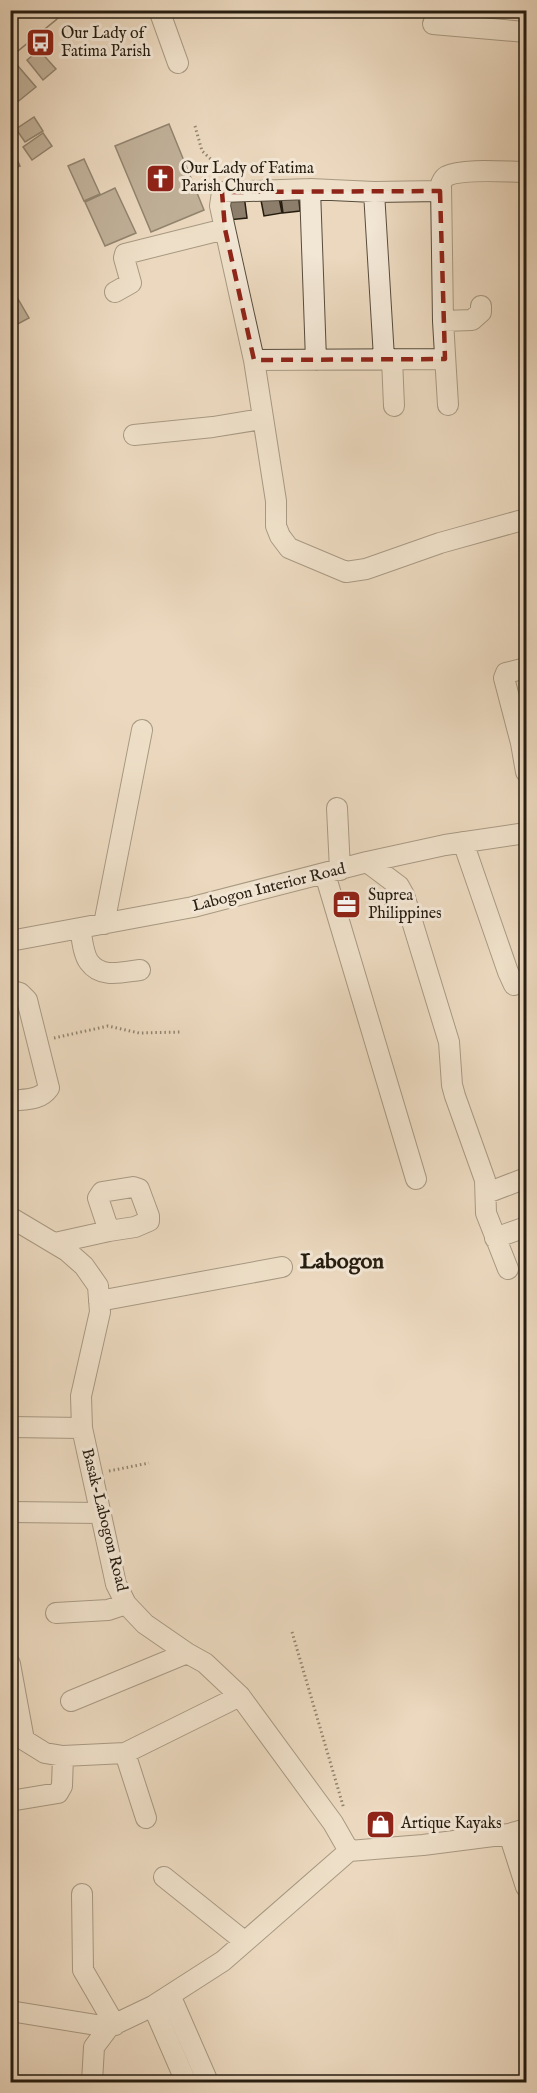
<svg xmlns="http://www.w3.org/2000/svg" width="537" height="2093" font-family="'IM FELL English',serif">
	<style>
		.building { fill: #8c7e6a; stroke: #261d10; stroke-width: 1.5 }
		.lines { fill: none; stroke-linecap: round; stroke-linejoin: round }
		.minor-casing { stroke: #574c3c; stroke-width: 22 }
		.major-casing { stroke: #261d10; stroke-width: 27 }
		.path { stroke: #261d10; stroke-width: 3; stroke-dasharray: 1.5 3; stroke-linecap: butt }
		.minor { stroke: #f2e6d5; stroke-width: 20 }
		.major { stroke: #ebd8be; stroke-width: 24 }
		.marked { fill: none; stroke: #8f2418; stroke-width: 4.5; stroke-dasharray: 12 8; stroke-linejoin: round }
		.labels { text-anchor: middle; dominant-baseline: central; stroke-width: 6; stroke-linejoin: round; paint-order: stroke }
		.poi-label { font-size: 16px; fill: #261d10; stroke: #f2e6d5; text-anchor: start }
		.street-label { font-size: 16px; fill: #261d10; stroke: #f2e6d5 }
		.district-label { font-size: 22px; font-weight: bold; fill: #261d10; stroke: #f2e6d5 }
	</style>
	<rect width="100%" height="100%" fill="#ebd8be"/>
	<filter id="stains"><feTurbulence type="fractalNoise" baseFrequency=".00333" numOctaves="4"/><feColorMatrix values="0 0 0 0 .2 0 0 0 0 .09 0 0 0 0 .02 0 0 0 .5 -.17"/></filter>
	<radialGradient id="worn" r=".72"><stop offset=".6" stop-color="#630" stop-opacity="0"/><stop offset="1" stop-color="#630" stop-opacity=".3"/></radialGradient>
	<path class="building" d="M39 50 56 69 43 80 27 60Z
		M18 66 36 87 10 108V72Z
		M34 117 43 131 25 142 16 129Z
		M169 124 204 210 151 232 115 146Z
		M43 133 52 146 32 160 23 147Z
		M13 151 20 166 10 170V153Z
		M84 159 100 194 84 201 68 166Z
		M115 188 136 233 105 246 85 202Z
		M298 189 300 211 283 213 280 191Z
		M278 192 282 213 264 216 260 195Z
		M244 195 247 218 228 220 225 197Z
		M10 285 29 318 14 326 10 319Z"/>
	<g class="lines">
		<defs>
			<path id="minor" d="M159 10 178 63
				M433 24 526 32
				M310 189 316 360
				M440 191 374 192 310 189 222 192 220 206 225 229 254 360 276 501V526L280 536 289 548 346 572 366 569 440 543 526 519
				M374 192 384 358
				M115 292 131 283 124 258 125 254 225 229
				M443 321 472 320 481 312V306
				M392 359 394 406
				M254 360 445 359
				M448 405 443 321 441 184C443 180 443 178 447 176 462 168 508 172 526 172
				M134 435 213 427 262 419
				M526 741 521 743 526 772
				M521 743 504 678 506 673 526 668
				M337 808 340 870
				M463 842 508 972 514 985
				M367 862 399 886 404 895 449 1042 452 1085 455 1096 485 1180 486 1213 508 1269
				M325 874 416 1179
				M104 924 142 730
				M80 928C82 938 83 954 89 962 101 979 123 972 140 970
				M10 941 193 907 367 862 445 845 526 833
				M10 990 20 993 27 1000 49 1088C40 1101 25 1099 10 1101
				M487 1193 526 1178
				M10 1217 67 1251 84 1266 98 1286 100 1312 81 1396 82 1428 116 1584 126 1604 145 1624 187 1653 205 1663 240 1696 333 1823 349 1851
				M495 1238 526 1227
				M55 1243 109 1231 98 1198 102 1192 133 1187 139 1189 149 1216V1221L135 1227 109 1231
				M99 1301 282 1267
				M10 1427 82 1428
				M10 1512 100 1513
				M56 1613 108 1610 126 1604
				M10 1664 24 1740 45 1753 63 1756 125 1753 240 1696
				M71 1701 187 1653
				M125 1753 146 1818
				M10 1801 58 1793 62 1786 63 1756
				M509 1834 526 1887
				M349 1851 423 1845 509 1834 526 1829
				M164 1877 244 1941
				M82 1894 83 1970 115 2025
				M170 1995 208 2082
				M153 2006 186 2082
				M10 2011 109 2027
				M92 2082 94 2047 109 2027 153 2006 223 1961 349 1851"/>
			<path id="major" d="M10 41 48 10"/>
		</defs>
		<use href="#minor" class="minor-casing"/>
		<use href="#major" class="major-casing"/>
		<path class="path" d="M195 126 202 151 215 163 219 177
			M54 1038 108 1026 139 1033 181 1032
			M109 1471 149 1463
			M292 1632 344 1809"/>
		<use href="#minor" class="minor"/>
		<use href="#major" class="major"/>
	</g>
	<path d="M0 0H537V2093H0ZM440 191 445 359 254 360 225 229 222 192Z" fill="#ebd8be" fill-opacity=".55" fill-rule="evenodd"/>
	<path class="marked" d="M440 191 445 359 254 360 225 229 222 192Z"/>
	<defs>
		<symbol id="bus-square" viewBox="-11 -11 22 22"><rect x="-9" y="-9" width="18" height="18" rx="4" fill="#8f2418" stroke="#f2e6d5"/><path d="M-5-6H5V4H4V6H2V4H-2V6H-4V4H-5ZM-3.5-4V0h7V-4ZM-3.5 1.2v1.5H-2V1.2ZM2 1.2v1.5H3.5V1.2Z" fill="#fff"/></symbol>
		<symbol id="church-square" viewBox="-11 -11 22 22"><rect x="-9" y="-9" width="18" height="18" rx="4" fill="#8f2418" stroke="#f2e6d5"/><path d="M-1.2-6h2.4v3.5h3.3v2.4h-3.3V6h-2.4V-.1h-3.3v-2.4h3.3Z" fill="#fff"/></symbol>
		<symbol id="office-square" viewBox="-11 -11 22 22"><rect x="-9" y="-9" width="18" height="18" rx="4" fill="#8f2418" stroke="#f2e6d5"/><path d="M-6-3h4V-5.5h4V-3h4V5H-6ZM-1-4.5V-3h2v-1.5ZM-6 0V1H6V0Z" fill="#fff"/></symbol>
		<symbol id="shop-square" viewBox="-11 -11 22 22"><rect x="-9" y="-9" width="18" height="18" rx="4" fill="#8f2418" stroke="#f2e6d5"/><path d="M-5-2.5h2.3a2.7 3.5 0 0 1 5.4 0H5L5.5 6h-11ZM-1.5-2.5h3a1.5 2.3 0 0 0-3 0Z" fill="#fff"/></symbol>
	</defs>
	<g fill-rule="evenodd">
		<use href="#bus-square" x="24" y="26" width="33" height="33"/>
		<use href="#church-square" x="144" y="162" width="33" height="33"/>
		<use href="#office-square" x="330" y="888" width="33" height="33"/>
		<use href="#shop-square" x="364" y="1808" width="33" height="33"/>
	</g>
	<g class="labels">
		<g class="poi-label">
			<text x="61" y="34">Our Lady of<tspan x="61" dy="18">Fatima Parish</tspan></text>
			<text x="181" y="169">Our Lady of Fatima<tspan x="181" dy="18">Parish Church</tspan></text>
			<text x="368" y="896">Suprea<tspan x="368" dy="18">Philippines</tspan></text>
			<text x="401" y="1824">Artique Kayaks</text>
		</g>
		<g class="street-label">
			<text transform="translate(269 888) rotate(-14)">Labogon Interior Road</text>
			<text transform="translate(104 1520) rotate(76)">Basak-Labogon Road</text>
		</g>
		<g class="district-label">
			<text x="342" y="1262">Labogon</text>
		</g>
	</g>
	<rect width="537" height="2093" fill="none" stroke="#ebd8be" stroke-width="36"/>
	<rect x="12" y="12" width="513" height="2069" fill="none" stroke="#261d10" stroke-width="3"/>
	<rect x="18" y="18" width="501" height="2057" fill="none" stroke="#261d10" stroke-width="1.5"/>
	<rect width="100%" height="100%" filter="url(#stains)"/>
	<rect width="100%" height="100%" fill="url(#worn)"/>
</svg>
